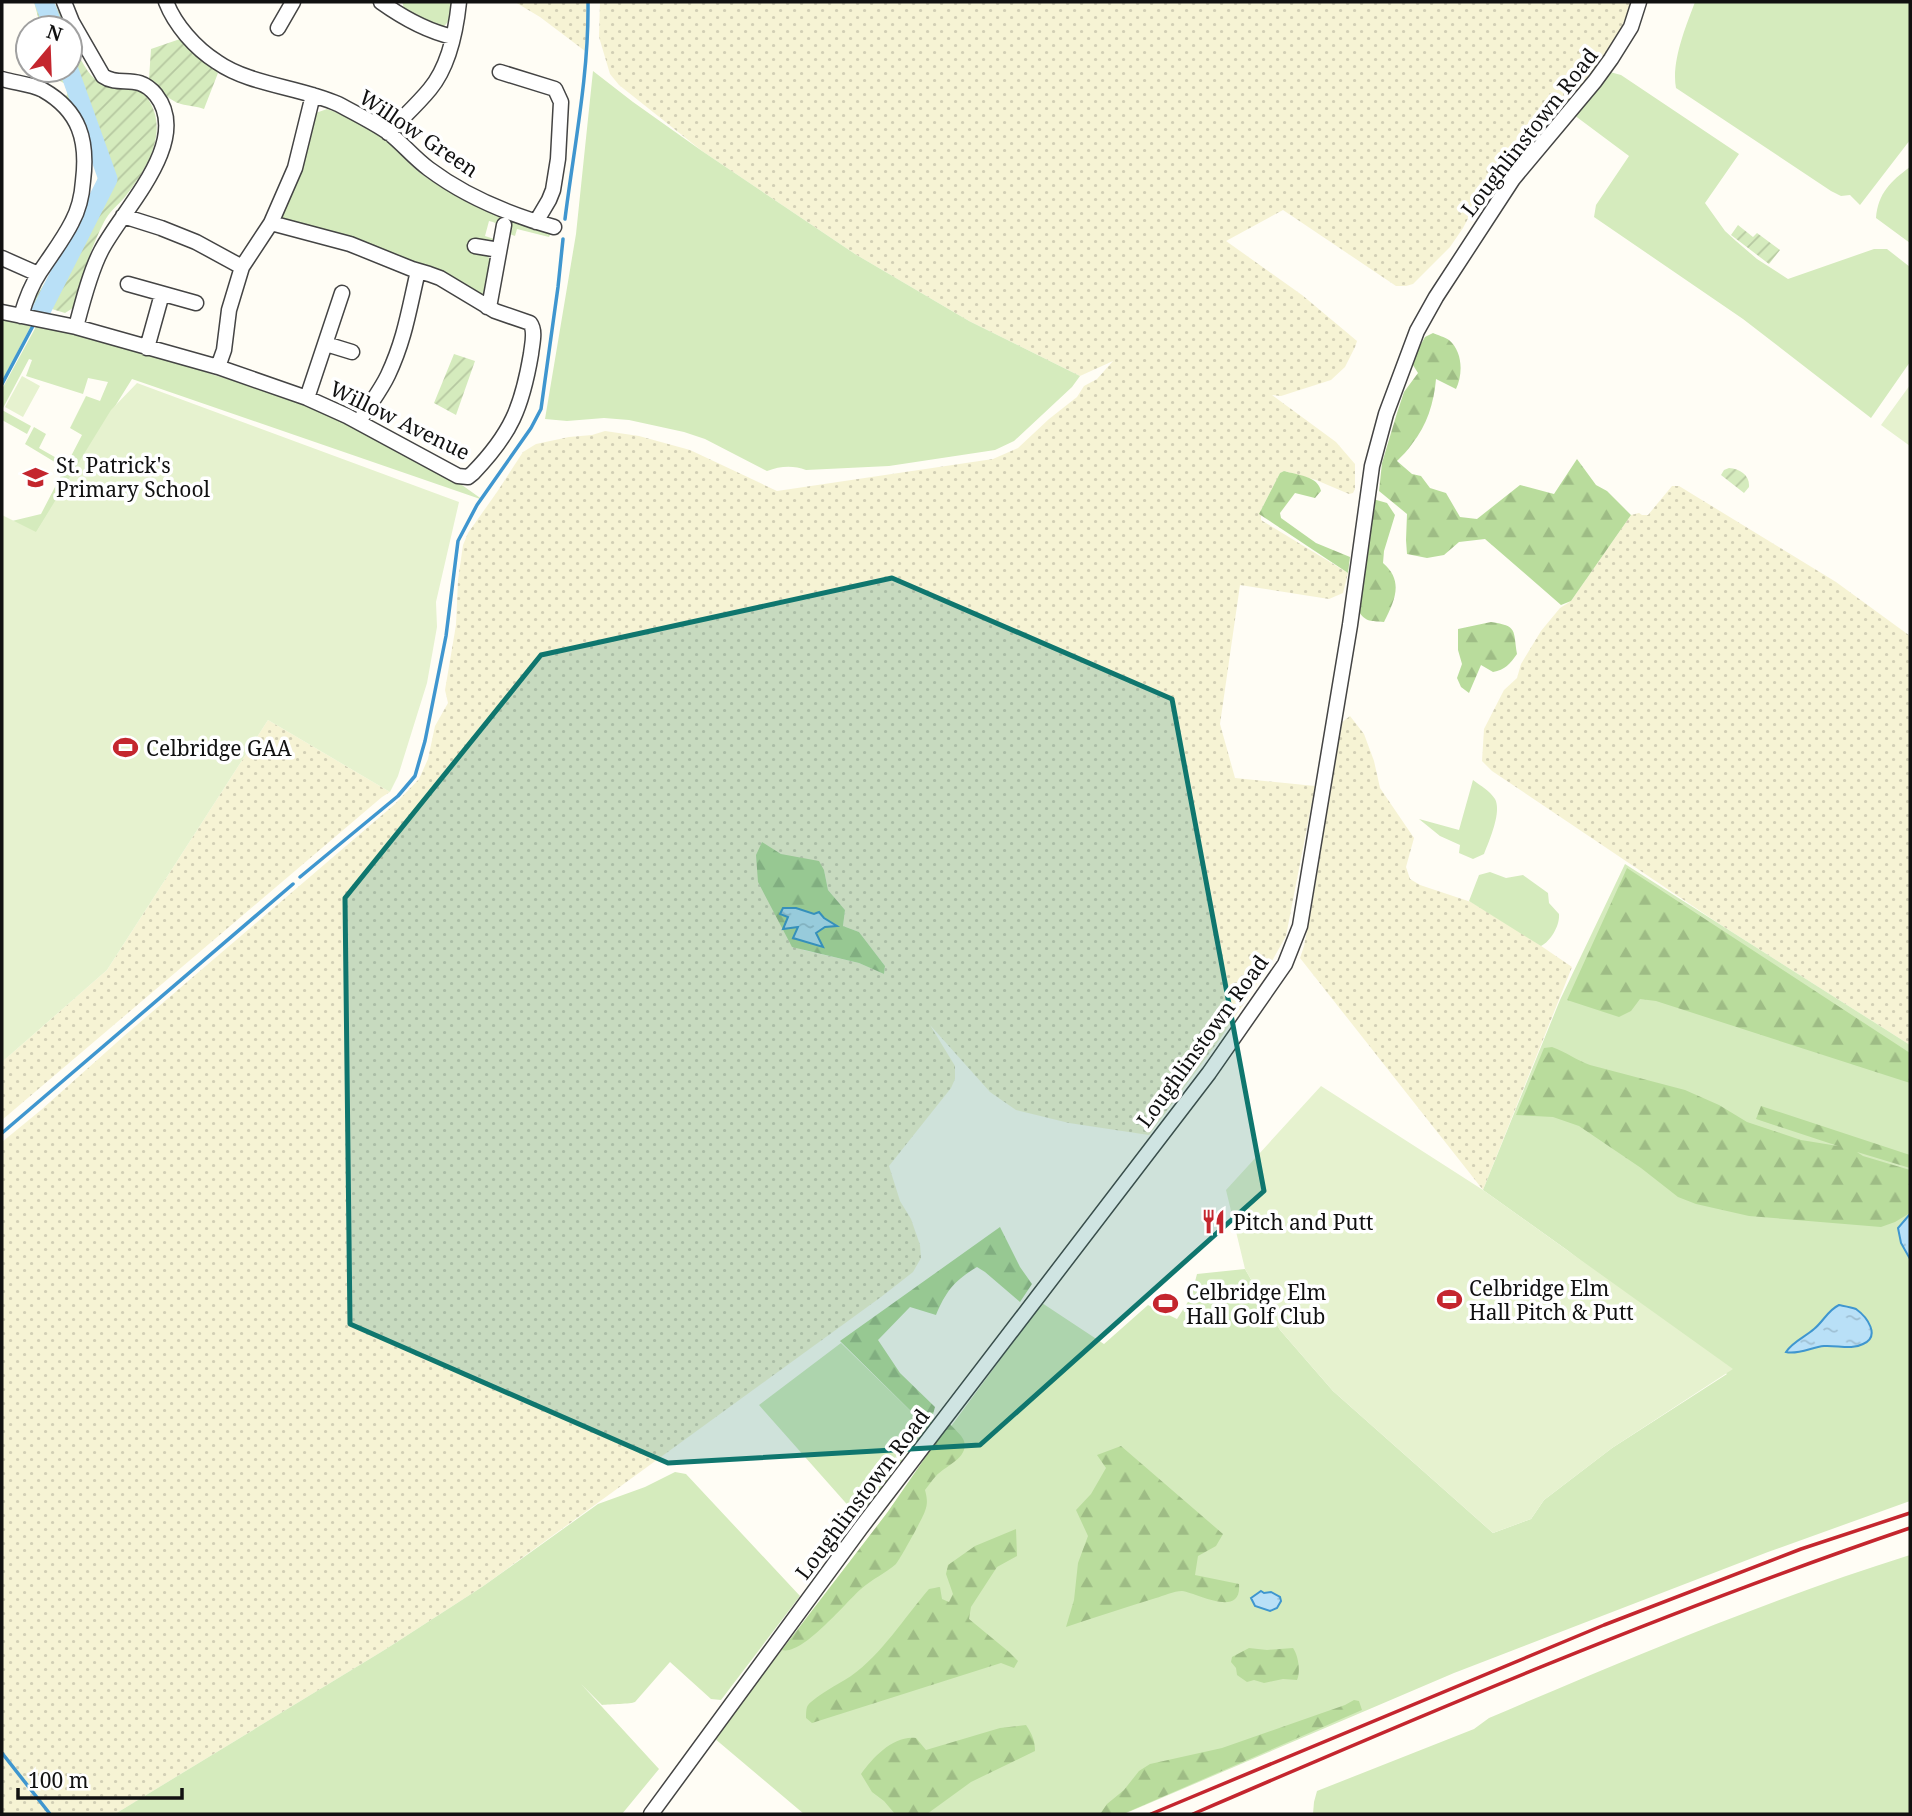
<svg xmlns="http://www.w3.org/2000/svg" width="1912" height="1816" font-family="'Noto Serif',serif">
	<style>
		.farmland { fill: url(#farmland-dots); fill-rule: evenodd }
		.grass { fill: #d5ebbd }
		.forest { fill: url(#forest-firs) }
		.garden { fill: url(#garden-furrows) }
		.pitch { fill: #e6f2cf }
		.water { fill: url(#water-ripples); stroke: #3f96cf; stroke-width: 2 }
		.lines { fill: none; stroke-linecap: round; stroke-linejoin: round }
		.stream { stroke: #3f96cf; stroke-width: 3.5 }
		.river { stroke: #b9e0f7; stroke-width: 19 }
		.minor-casing { stroke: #444; stroke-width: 17 }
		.minor { stroke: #fff; stroke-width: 14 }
		.rail { stroke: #c4262e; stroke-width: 3.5 }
		.marked { fill: #0f766e; fill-opacity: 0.2; stroke: #0f766e; stroke-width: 5; stroke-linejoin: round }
		.labels { text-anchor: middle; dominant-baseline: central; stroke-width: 7; stroke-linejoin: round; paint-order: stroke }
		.street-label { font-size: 21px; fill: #111; stroke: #fff }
		.poi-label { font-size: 21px; fill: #111; stroke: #fff; text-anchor: start }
	</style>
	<defs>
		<pattern id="farmland-dots" width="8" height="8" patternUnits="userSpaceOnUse" patternTransform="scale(1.75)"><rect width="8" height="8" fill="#f6f3d4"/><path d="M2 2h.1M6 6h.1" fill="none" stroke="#d2cfb5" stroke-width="1.8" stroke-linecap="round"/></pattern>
		<pattern id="forest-firs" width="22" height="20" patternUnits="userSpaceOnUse" patternTransform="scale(1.75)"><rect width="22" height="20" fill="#b9dc9c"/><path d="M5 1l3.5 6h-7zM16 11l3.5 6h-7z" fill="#9ebc85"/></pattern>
		<pattern id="garden-furrows" width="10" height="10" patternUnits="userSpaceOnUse" patternTransform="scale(1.75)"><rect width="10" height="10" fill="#d5ebbd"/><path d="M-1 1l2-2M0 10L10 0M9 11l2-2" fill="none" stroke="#b6c8a1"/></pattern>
		<pattern id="water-ripples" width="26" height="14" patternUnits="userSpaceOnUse" patternTransform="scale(1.75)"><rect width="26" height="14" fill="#b9e0f7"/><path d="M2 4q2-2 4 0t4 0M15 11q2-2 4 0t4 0" fill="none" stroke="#9ebfd3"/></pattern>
	</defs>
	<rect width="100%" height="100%" fill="#fffdf5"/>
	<path class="farmland" d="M515 2H589L585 51 540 17Z
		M600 2H1633L1627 20 1608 53 1570 103 1514 149 1487 181 1477 196 1473 209 1463 228 1450 247 1413 284 1406 286H1396L1283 210 1226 241 1302 295 1357 341 1355 347 1345 367 1331 380 1281 396 1272 395 1336 442 1355 464V489L1353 493 1349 494 1316 480 1284 471 1280 473 1261 510V520L1348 573 1343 593 1329 599 1240 585 1220 724 1235 778 1315 786 1286 936 1272 961 1220 1039 1149 1135 1069 1123 1016 1110 990 1092 930 1025 955 1066V1079L951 1088 889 1166 900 1201 911 1219 920 1245 921 1258 913 1272 881 1297 482 1587 386 1649 115 1814H2V1142L41 1110 124 1036 395 804 419 779 428 759 435 726 448 703 445 690 456 625 458 580 463 545 468 533 497 492 523 452 536 444 569 437 592 435 605 431 639 436 690 450 777 491 993 459 1018 448 1049 419 1077 397 1084 386 1097 379 1113 361 1080 376 969 321 855 254 702 151 619 85 610 74 599 37ZM762 843 781 854 824 870 828 890 845 910 843 926 859 932 885 966 884 974 859 963 803 950Z
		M1672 486H1679L1836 582 1910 636V1045L1718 923 1492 771 1482 761 1484 729 1504 690 1517 678 1521 664 1541 631 1560 608 1571 601 1631 515 1639 513 1642 515H1648Z
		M1350 716 1364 734 1374 761 1380 788 1414 838 1406 867 1410 879 1420 885 1471 902 1525 935 1572 967 1483 1190 1300 958 1304 946 1312 905 1341 723Z
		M268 720 390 792 382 797 2 1120V1062L107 970Z"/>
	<path class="grass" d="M402 2H453C454 10 449 23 443 27L407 16Z
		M1695 2H1910V140L1860 205 1850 195 1841 196 1831 191 1676 88C1671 62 1686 26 1695 2Z
		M593 71 633 102 702 151 855 254 969 321 1080 376 1072 387 1014 441 995 450 889 466 806 470C793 465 780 466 767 471L705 439 684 432 629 420 604 418 567 421 545 419 576 234Z
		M1610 72 1621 75 1739 154 1705 203 1725 231 1736 241 1757 259 1788 279 1874 249H1887L1910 267V362L1871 418 1743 319 1594 217 1596 205 1629 156 1574 115Z
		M327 109C349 117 370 127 388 142 399 151 408 163 419 172 458 201 505 220 551 233L549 237 517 229 515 236C501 231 503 224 489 221L485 236 494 239 488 243 485 253C497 263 488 279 485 292L481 295 282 219V212L313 114Z
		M1910 167V243L1876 218C1878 193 1891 181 1910 167Z
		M2 315 33 322 2 381Z
		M38 323 146 351 214 375 259 388 330 413 462 485 483 500 132 379 36 533 12 521 41 514 82 435 70 428 86 396 100 401 108 382 88 378 83 394 26 376 32 360 29 359 2 410 31 426 27 434 2 420V389Z
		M34 427 46 434 39 448 60 460 58 464 25 444Z
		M1473 780C1481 786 1490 791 1495 799 1502 812 1489 841 1484 854L1473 859 1459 853 1460 845 1440 836 1419 819 1459 830Z
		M1625 864 1910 1045V1501L1768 1552 1454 1673 1124 1814H804L714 1738 887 1513 1042 1303 1104 1344 1148 1305 1177 1319 1191 1297 1197 1274 1245 1269 1280 1330 1333 1391 1493 1533 1531 1519 1544 1500 1612 1448 1727 1374 1567 1250 1483 1190 1560 1000Z
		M1490 872 1506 878 1523 875 1548 893 1549 903 1559 914C1560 925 1551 941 1541 946L1469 901 1479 875Z
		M841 1343 929 1429 860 1519 759 1405Z
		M675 1472 686 1474 800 1596 721 1700 711 1699 670 1662 635 1702C631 1704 610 1704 602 1705L581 1684 659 1769 622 1814H115L386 1649 482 1587 598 1504 645 1487Z
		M1910 1555V1814H1313L1314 1802 1317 1791 1474 1729 1489 1718C1627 1659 1767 1600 1910 1555Z"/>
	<path class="forest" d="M1433 333C1437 335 1445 337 1449 340 1463 352 1463 374 1456 389L1436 379C1434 403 1427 425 1412 444 1408 450 1402 456 1397 461L1412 474 1421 476 1430 488 1446 493 1460 517 1477 519 1520 485 1554 494 1577 459 1596 485 1607 491 1631 515 1571 601 1561 605 1485 539 1459 542 1444 555 1427 558 1407 554 1406 540 1407 514 1379 491 1382 463 1397 413 1404 392 1418 373 1411 362 1425 337Z
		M1284 471C1298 475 1318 476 1321 491L1315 498 1295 493 1280 513 1281 518 1316 543 1350 557 1348 573 1259 514 1280 473Z
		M1373 499 1387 503 1395 515 1384 551 1383 563C1404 581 1395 600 1384 622 1370 621 1364 622 1357 608Z
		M1491 622C1518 626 1513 630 1517 654 1510 664 1505 670 1493 672L1481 665 1469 693 1461 687 1457 678 1462 664 1458 650V629Z
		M762 842 781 854 819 861 824 870 828 890 845 910 843 926 859 932 885 966 884 974 859 963 792 947 758 882 756 855Z
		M1627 868 1910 1053V1083L1656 1001 1640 999 1631 1011 1619 1017 1567 1000Z
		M1552 1047C1566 1052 1576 1060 1590 1065L1685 1090 1719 1105 1747 1122 1801 1140 1838 1146 1756 1119 1761 1106 1910 1155V1168L1857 1152 1863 1156 1910 1170V1213L1895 1222 1881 1227 1749 1216 1696 1204 1678 1197 1641 1168 1579 1126 1553 1117 1516 1115 1544 1048Z
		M1000 1227 1020 1267 1032 1284 1020 1302 985 1272 977 1267C955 1280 946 1291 936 1315L910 1307 878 1340 900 1373 935 1407 929 1429 840 1341Z
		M949 1423C953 1428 962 1435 964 1441 969 1458 945 1466 936 1476 932 1480 929 1485 925 1490 927 1497 928 1504 925 1511 924 1516 899 1561 896 1564 886 1573 872 1579 861 1589 845 1603 802 1656 782 1650L887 1513Z
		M1121 1446 1223 1534 1216 1546 1198 1556 1195 1575 1239 1584C1242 1619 1197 1593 1182 1591 1174 1591 1163 1596 1156 1598 1126 1607 1096 1617 1066 1627L1074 1600 1078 1563 1088 1536 1076 1510 1091 1494 1106 1468 1097 1455Z
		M1016 1529 1017 1556 997 1567 971 1607 969 1619 1009 1652 1018 1661 1014 1668 1001 1663 812 1723 806 1718C806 1715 806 1710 807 1707 810 1699 842 1682 851 1676 882 1654 904 1618 929 1589L940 1587 942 1599 949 1602 953 1594 946 1574 948 1565 975 1546Z
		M1249 1648 1267 1650 1293 1648C1298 1655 1301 1671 1297 1680L1283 1679 1264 1683 1254 1680 1247 1682 1237 1675 1236 1668 1231 1662 1232 1657Z
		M1354 1700 1359 1701 1362 1710 1123 1814H1100L1107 1804 1124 1790 1139 1771 1150 1764 1222 1748 1345 1705Z
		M1026 1725C1032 1734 1035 1741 1035 1751L971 1782 927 1814H895L884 1801 872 1792 861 1774C873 1757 894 1735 916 1738L926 1750 1000 1728Z"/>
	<path class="garden" d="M34 2H54L66 28H41Z
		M70 38C77 50 84 70 95 79 112 93 135 80 148 99 170 132 146 170 125 197 118 205 109 212 104 222 90 249 82 279 73 308L65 313 32 303C51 272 96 209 98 175 99 161 93 146 89 133 83 118 77 108 65 98L71 87 47 74H38L39 70H70Z
		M180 39 189 49 218 73 204 109C196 106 189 106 181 104 169 101 158 88 149 79L151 49Z
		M1738 225 1753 237 1757 233 1780 250 1769 264 1731 235Z
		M454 354 475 361 456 415 434 403Z
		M1729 468C1740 469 1750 475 1749 487L1744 493 1721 475 1724 470Z"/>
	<path class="pitch" d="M22 376 40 386 23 417 5 407Z
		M137 383 459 502 436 602 437 627 427 683 398 776 390 792 268 720 107 970 2 1062V515L36 532 111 410Z
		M1910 385V446L1881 425Z
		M1321 1086 1483 1190 1733 1369 1612 1448 1544 1500 1531 1519 1493 1533 1333 1391 1280 1330 1245 1269 1226 1190Z"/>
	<path class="water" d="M783 908H796L814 914 819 912 824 918 837 926 825 927 816 933 823 947 793 938 798 927 783 929 788 917 780 914Z
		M1910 1214V1259L1901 1243 1898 1228Z
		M1839 1305C1844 1306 1851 1307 1856 1309 1867 1317 1881 1336 1863 1344 1852 1350 1837 1345 1824 1346 1812 1347 1798 1355 1786 1352 1792 1342 1805 1337 1814 1329 1823 1322 1828 1310 1839 1305Z
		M1261 1591 1264 1593 1271 1592 1280 1597 1281 1601 1277 1608 1270 1611 1255 1606 1251 1598Z"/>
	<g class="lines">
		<path class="stream" d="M565 219C574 147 589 74 588 2
			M2 384 35 322
			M300 877 398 796 415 776 425 741 446 636 458 541 477 505 531 428 541 409 558 287 563 239
			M2 1133 293 884
			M2 1753 50 1814"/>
		<path class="river" d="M44 2 54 28
			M40 313 108 179 69 70"/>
		<defs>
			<path id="minor" d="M64 2 72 22 103 76C120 88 137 72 156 95 193 142 121 211 101 251 90 272 82 304 76 327
				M166 2C175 25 195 48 217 62 250 85 300 87 338 104 353 112 375 123 389 133 403 144 414 158 429 169 465 196 511 215 554 227
				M381 2C402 17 427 31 453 37
				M278 28 293 2
				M500 72 555 89 561 102 558 159 553 190 549 200 536 222
				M2 79C15 83 31 84 43 90 80 111 88 141 83 181 82 196 79 209 72 222 63 240 51 255 40 272 32 284 25 302 21 316
				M388 133C402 118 417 105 430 89 449 66 456 31 459 2
				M123 216 161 228 196 242 242 267
				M475 246 499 250
				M2 258 38 274
				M128 284 196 303
				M487 307 490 302 504 225
				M2 312 76 327 218 367 307 398 347 416 458 476 468 477 473 473C511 434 522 407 531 354 532 344 536 331 530 323L495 311 440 278 429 274 412 269 350 244 271 223
				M326 344 352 352
				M147 348 162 294
				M218 367 224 350 229 310 242 267 271 223 295 168 313 95
				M307 398 342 293
				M359 422C368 406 380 392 388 375 405 339 409 309 418 271
				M651 1814 860 1529 1209 1073 1285 964 1300 926 1350 625 1372 466 1386 414 1417 331 1436 297 1513 179 1595 81 1611 59 1631 27 1639 2"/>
		</defs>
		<use href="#minor" class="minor-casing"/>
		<use href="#minor" class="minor"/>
		<path class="rail" d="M1151 1814 1604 1625 1801 1549 1910 1513
			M1193 1814C1429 1712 1666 1611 1910 1528"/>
	</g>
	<path class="marked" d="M892 578 1172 699 1264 1191 980 1445 668 1463 350 1324 345 898 541 655Z"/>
	<defs>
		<symbol id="school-bare" viewBox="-9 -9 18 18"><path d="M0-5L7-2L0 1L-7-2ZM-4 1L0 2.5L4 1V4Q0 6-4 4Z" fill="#c4262e" stroke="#fff" stroke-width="2.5" paint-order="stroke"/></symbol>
		<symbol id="stadium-bare" viewBox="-9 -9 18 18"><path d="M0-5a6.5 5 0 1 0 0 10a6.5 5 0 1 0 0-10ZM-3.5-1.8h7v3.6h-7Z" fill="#c4262e" stroke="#fff" stroke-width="2.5" paint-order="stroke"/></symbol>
		<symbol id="restaurant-bare" viewBox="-9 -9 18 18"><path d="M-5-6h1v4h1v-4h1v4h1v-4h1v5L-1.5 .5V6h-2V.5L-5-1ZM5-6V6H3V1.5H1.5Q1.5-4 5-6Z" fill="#c4262e" stroke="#fff" stroke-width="2.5" paint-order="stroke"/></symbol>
	</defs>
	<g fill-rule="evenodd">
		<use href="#school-bare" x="18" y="460" width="35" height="35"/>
		<use href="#stadium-bare" x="108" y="730" width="35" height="35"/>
		<use href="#restaurant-bare" x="1196" y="1204" width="35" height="35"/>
		<use href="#stadium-bare" x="1432" y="1282" width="35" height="35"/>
		<use href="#stadium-bare" x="1148" y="1286" width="35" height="35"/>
	</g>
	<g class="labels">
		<g class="street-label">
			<text transform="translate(1529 132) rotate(-52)">Loughlinstown Road</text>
			<text transform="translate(419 133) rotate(34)">Willow Green</text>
			<text transform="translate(400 420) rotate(26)">Willow Avenue</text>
			<text transform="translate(1202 1041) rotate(-54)">Loughlinstown Road</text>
			<text transform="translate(862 1494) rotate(-53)">Loughlinstown Road</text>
		</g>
		<g class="poi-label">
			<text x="56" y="465">St. Patrick's<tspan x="56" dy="24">Primary School</tspan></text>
			<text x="146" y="748">Celbridge GAA</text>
			<text x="1233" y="1222">Pitch and Putt</text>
			<text x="1469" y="1288">Celbridge Elm<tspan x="1469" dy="24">Hall Pitch &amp; Putt</tspan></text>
			<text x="1186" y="1292">Celbridge Elm<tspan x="1186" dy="24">Hall Golf Club</tspan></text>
		</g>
	</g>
	<rect width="1912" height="1816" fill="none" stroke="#111111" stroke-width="7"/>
	<g transform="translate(49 49) rotate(19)"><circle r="33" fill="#ffffff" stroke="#a0a0a0" stroke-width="2"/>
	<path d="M0-5L12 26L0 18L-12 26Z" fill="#c4262e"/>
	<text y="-10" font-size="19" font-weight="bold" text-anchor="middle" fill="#111111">N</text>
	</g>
	<path d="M18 1788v10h164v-10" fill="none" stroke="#111111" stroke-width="3.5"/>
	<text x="28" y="1788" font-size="21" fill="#111111" stroke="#ffffff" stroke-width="5" paint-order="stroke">100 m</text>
</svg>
